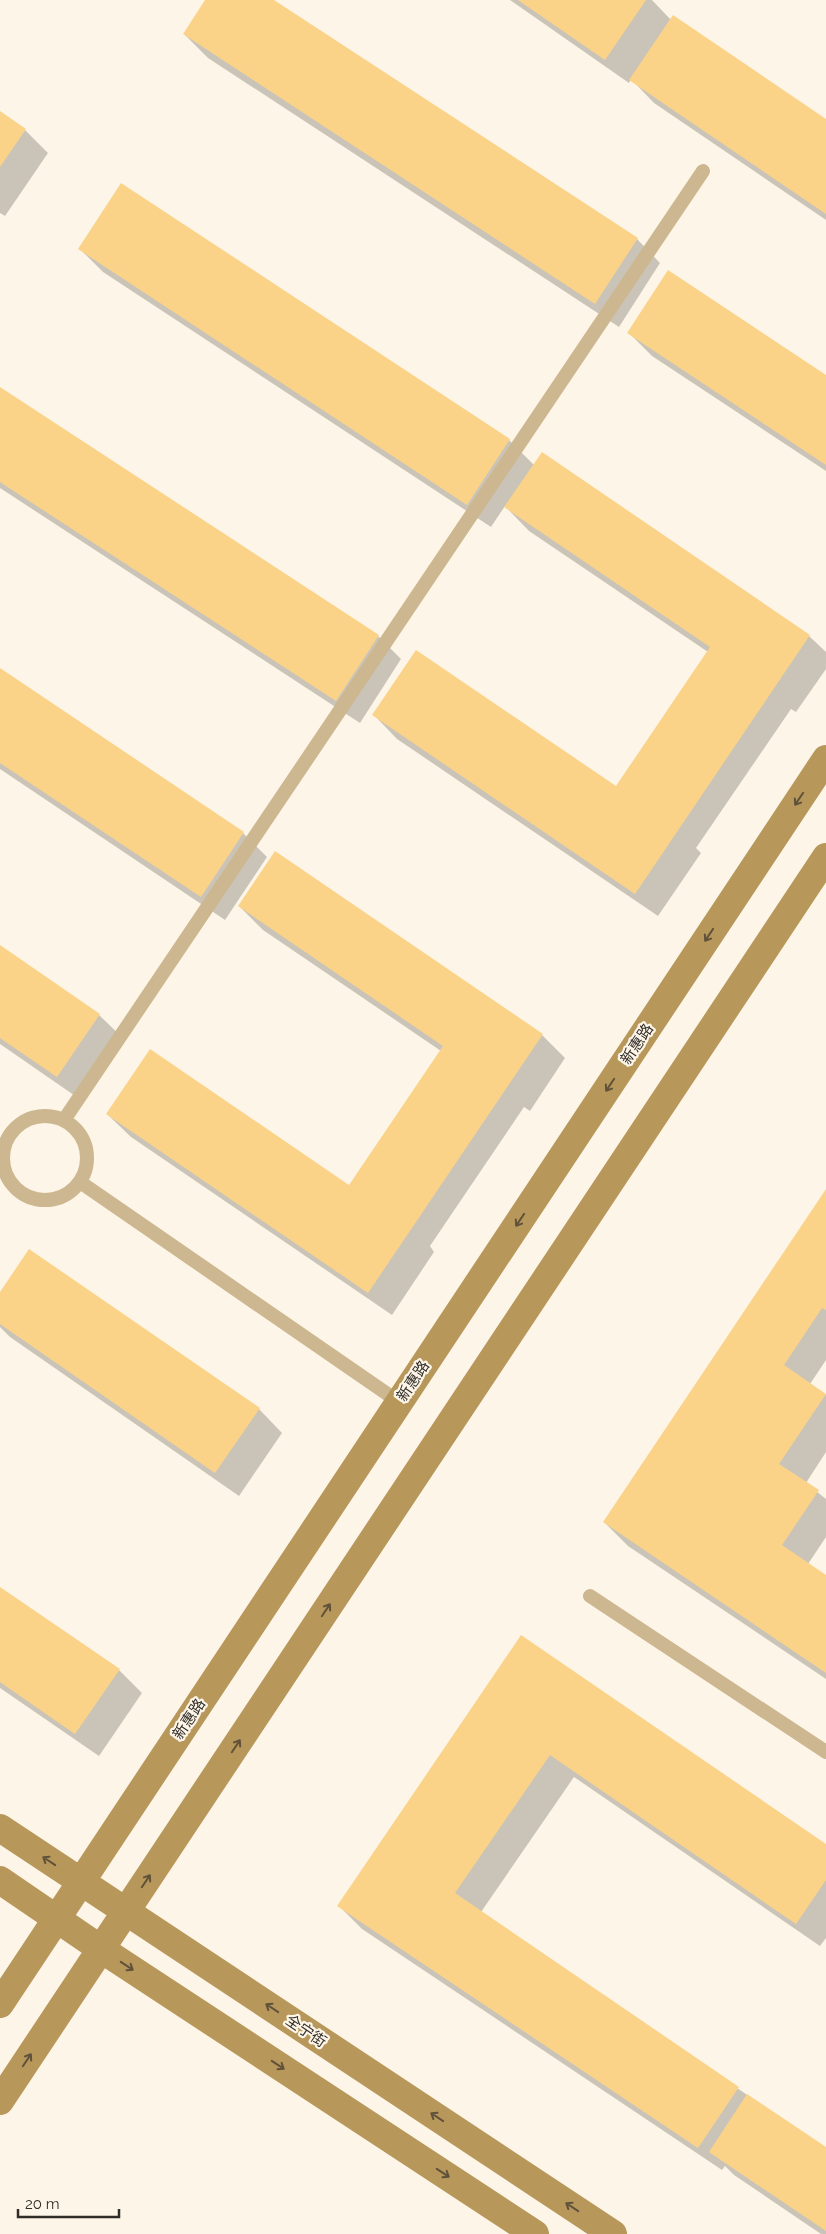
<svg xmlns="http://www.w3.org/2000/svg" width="826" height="2234" font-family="Raleway,'Noto Sans SC',sans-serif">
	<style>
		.shadow { fill: #0003 }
		.building { fill: #fbd388 }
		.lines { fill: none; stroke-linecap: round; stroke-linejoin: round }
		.lane { stroke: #cdb790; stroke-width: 14 }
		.secondary { stroke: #b8975b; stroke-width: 28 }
		.oneway { stroke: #60523a }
		.labels { text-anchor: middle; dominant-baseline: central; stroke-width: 4.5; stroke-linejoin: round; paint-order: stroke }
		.street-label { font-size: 15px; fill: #302d28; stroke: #fdf5e7 }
	</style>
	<rect width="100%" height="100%" fill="#fdf5e7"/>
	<path class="shadow" d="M206 0H271L637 239 660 263 619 327 208 58 184 34Z
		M510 0H652L671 20 826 120V220L654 103 631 79 629 83Z
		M0 112 25 130 48 153 5 216 0 213Z
		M121 185 509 440 534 465 809 636 826 652V669L796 712 791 709 696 848 701 853 658 916 397 739 374 715 622 791 708 652 529 531 505 506 491 527 103 272 80 249Z
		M629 333 826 376V471L652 356Z
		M0 389 378 636 401 659 360 723 0 488Z
		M0 670 243 833 267 857 225 920 0 769Z
		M239 906 542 1035 565 1058 530 1111 524 1107 430 1246 434 1252 392 1315 131 1137 107 1114 350 1187 441 1051 263 930Z
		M0 947 99 1015 123 1038 81 1100 0 1044Z
		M826 1191V1360L810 1384 826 1395V1452L806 1483 826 1499V1537L808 1564 826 1576V1679L628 1546 604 1522Z
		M0 1294 259 1409 282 1433 239 1496 10 1337 0 1327Z
		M0 1588 119 1670 142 1693 99 1756 0 1688Z
		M521 1637 826 1846V1938L820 1946 574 1777 481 1912 826 2149V2234H821L734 2175 725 2166 722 2170 362 1929 339 1906Z"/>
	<path class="building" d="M205 0H274L638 238 595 304 183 34Z
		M518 0H646L605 60Z
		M673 15 826 119V214L629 80Z
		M0 111 26 129 0 167Z
		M121 183 510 439 467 505 78 249Z
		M668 270 826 375V465L627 333Z
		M0 387 379 635 336 701 0 482Z
		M542 452 810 635 635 894 372 715 416 650 616 786 710 647 504 507Z
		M0 668 244 832 201 897 0 763Z
		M275 851 543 1034 368 1293 106 1114 150 1049 349 1185 443 1046 238 906Z
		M0 945 100 1014 57 1077 0 1038Z
		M826 1189V1310L822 1308 784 1365 826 1394 779 1464 819 1490 782 1545 826 1575V1673L603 1522Z
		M29 1249 260 1408 215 1473 0 1324V1292Z
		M0 1587 120 1669 75 1734 0 1682Z
		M521 1635 826 1844V1880L796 1924 550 1755 455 1893 739 2087 698 2148 337 1906Z
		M747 2094 826 2147V2231L709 2152Z"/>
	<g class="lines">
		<path class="lane" d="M3 1158a42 42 0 1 1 84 0a42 42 0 1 1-84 0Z
			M64 1120 703 171
			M80 1182 399 1402
			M590 1596 826 1752"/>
		<path class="secondary" d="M0 1828 613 2234
			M0 1880 101 1949 535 2234
			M0 2004 826 759
			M0 2101 826 857"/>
	</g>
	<defs><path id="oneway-shaft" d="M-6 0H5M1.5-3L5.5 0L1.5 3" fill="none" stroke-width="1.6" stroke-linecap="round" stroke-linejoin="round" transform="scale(1.25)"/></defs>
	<g class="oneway">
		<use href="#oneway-shaft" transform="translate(799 799) rotate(124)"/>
		<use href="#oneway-shaft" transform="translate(709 935) rotate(124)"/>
		<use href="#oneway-shaft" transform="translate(610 1085) rotate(124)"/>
		<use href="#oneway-shaft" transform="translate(520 1220) rotate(124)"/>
		<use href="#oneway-shaft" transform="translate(326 1610) rotate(-56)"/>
		<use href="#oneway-shaft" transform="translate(236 1746) rotate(-56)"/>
		<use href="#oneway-shaft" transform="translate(49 1861) rotate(-146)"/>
		<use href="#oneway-shaft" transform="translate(146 1881) rotate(-56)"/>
		<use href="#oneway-shaft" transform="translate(127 1966) rotate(33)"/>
		<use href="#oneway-shaft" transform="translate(272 2008) rotate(-146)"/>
		<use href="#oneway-shaft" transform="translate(27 2060) rotate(-56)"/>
		<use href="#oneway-shaft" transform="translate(278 2065) rotate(33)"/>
		<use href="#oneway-shaft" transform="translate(437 2117) rotate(-146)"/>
		<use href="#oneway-shaft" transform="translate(443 2173) rotate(33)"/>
		<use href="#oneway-shaft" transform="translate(572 2207) rotate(-146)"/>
	</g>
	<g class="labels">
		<g class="street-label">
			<text transform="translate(637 1044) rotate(-56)">新惠路</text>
			<text transform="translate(413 1381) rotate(-56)">新惠路</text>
			<text transform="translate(189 1719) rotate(-56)">新惠路</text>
			<text transform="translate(306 2031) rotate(34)">全宁街</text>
		</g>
	</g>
	<path d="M18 2209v8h101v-8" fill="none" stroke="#302d28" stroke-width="2.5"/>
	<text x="25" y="2209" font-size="15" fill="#302d28" stroke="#fdf5e7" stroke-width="4" paint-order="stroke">20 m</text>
</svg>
